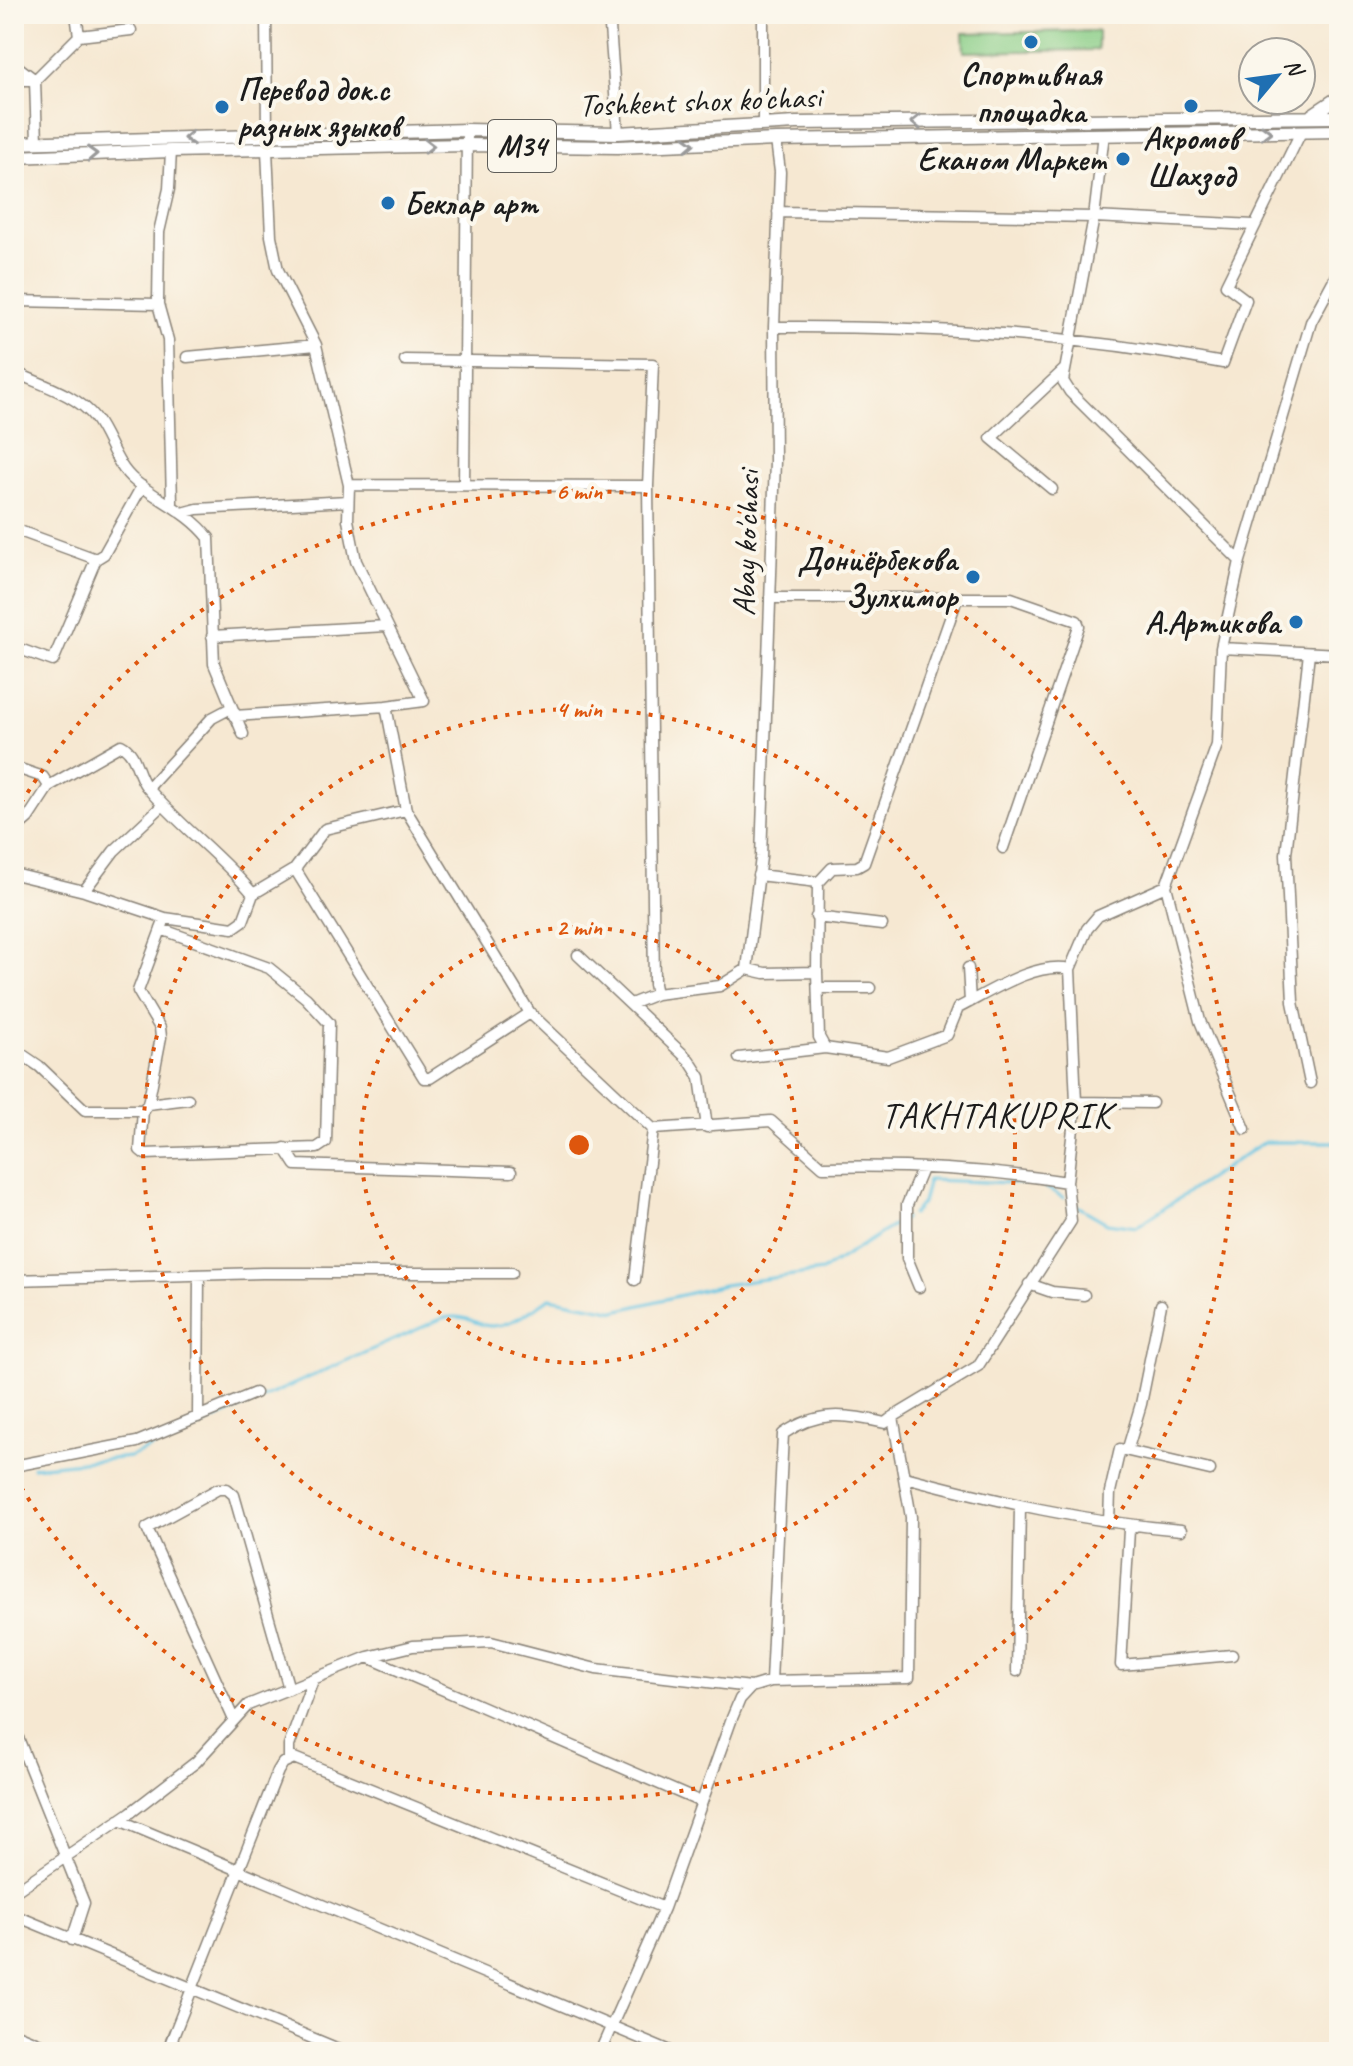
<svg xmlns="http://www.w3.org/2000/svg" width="1353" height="2066" font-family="Caveat,sans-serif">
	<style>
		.pitch { fill: #8ace87; stroke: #537552; stroke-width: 2 }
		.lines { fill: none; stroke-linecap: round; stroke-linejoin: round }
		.stream { stroke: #65c5e3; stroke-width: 3 }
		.minor-casing { stroke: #898277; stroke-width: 13 }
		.major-casing { stroke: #898277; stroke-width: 15 }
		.minor { stroke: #fff; stroke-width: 10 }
		.major { stroke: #fff; stroke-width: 12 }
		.oneway { stroke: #999 }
		.ring { fill: none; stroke: #de560d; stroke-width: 4; stroke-dasharray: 4 8 }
		.poi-dot { fill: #1f6fb2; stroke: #fbf7ec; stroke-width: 3 }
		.labels { text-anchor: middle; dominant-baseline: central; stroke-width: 8; stroke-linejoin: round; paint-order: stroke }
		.shield { fill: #fbf7ec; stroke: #5f5e5a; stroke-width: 2 }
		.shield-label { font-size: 30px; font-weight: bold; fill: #1c1c1c }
		.poi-label { font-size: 32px; font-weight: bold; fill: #1c1c1c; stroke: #fbf7ec; text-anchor: end }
		.street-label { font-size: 32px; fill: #1c1c1c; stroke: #fbf7ec }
		.quarter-label { font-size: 36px; letter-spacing: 2px; fill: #1c1c1c; stroke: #fbf7ec }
		.centre { fill: #de560d; stroke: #fbf7ec; stroke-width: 4 }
		.ring-label { font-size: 24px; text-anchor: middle; font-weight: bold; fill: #de560d; stroke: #fbf7ec; stroke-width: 8; stroke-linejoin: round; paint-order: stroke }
	</style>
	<rect width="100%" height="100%" fill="#fbf7ec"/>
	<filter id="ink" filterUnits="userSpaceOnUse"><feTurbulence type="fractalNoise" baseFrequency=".0125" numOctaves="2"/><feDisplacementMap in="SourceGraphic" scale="16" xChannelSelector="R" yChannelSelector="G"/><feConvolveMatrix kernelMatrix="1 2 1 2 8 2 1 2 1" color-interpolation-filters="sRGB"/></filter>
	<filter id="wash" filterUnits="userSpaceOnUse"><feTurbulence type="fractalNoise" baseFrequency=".006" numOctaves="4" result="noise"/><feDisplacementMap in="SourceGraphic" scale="32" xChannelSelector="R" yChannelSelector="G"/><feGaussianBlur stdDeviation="1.8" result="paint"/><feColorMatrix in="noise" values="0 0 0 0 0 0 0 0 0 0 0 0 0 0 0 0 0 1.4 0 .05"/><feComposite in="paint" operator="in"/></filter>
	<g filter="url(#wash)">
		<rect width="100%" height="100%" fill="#f6e8d2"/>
		<path class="pitch" d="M1098 31V50L964 52 963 33Z"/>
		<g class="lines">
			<path class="stream" d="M1074 1204 1107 1223 1136 1227 1264 1142H1339
				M912 1215 922 1203 928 1180 1040 1184 1064 1198
				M33 1467 130 1457 443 1318C471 1313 475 1327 493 1326 513 1325 534 1308 550 1298L616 1311 723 1285 822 1271 905 1218"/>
		</g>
	</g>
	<g filter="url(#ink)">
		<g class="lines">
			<defs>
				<path id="minor" d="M76 14 79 36 131 30
					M266 14 267 135
					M609 14 618 133
					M763 14V123
					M14 64 35 80
					M14 80H35
					M1104 134 1094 217 1063 381 1070 392 1240 561
					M37 142 35 80 79 36
					M267 150 271 236 278 270 316 345 349 485 348 520 356 561 424 701 386 706 406 810 530 1013 653 1129 635 1280
					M778 212 1094 217 1254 225
					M16 301 158 304 159 232 169 189 171 151
					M158 304 168 340 172 503
					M774 327C927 326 1072 334 1223 363L1246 300 1226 285 1301 132
					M187 357 316 345
					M405 360 653 364 648 486 654 984 656 994 720 986 747 969 761 857 775 461 774 327 780 172 776 140
					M14 372C40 384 78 395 95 418 110 438 115 465 135 481 159 501 189 512 209 538L214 664 243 734
					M349 485 648 486
					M464 485 467 130
					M1052 489 991 438 1065 369
					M182 513 197 509 348 501
					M14 529 96 559 53 661 14 647
					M96 559 104 554 142 486
					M770 598H1011L1077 621 1079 626 1003 848
					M212 636 386 626
					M1221 648 1339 654
					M1309 653 1286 854 1293 1002 1310 1083
					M234 716 386 706
					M14 767 43 777 49 786
					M148 788 212 718 231 708
					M14 830 28 818 49 786 121 745C137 753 136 773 146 786 178 825 220 854 253 894
					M295 869 424 1078H430L530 1013
					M14 874 84 891 165 918 233 928 243 921 253 894 295 869 325 829 406 810
					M758 875 818 882
					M1166 886 1200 1021 1245 1129
					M84 891 114 851 163 805
					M816 917 882 925
					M578 955 689 1060 700 1077 707 1127
					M968 968 970 1002
					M747 969 765 973 817 972 819 1037 825 1048
					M817 972 818 883 832 868 857 867 864 863 957 599
					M818 988H870
					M631 1004 656 994
					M14 1049 39 1066 85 1110H143L148 1104 188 1099
					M739 1058 825 1048 888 1057 947 1035 958 1008C988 993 1035 961 1070 969
					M1076 1102 1152 1103
					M148 1104 161 1037 160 1028 138 991 163 924
					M143 1110 140 1150 145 1154 317 1148 326 1142 329 1023 306 998 269 968 161 929
					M653 1129 771 1121 823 1167C904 1165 987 1169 1067 1182
					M285 1148 296 1165 511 1172
					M14 1280 262 1273H512
					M1029 1284 1052 1292 1084 1295
					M919 1287 907 1258V1205L922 1169
					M198 1417 199 1275
					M1128 1448 1141 1404 1161 1305
					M14 1466 137 1442 255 1393
					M905 1477C996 1501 1087 1522 1181 1530
					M1109 1522 1110 1492 1120 1449 1210 1470
					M1135 1526 1129 1530 1121 1665 1232 1655
					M368 1657 701 1802
					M1017 1671 1020 1507
					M771 1681 783 1434C817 1410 847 1414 885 1423L893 1417
					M234 1720 147 1528 218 1489H227L234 1495 289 1689
					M14 1728 84 1903 72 1940
					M289 1760V1746L313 1680
					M119 1820 673 2052
					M14 1892 130 1813 196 1762 248 1705 368 1657 413 1646 491 1642 596 1669 751 1687 771 1681 909 1678 911 1517 893 1417 978 1366 1071 1221 1067 1182 1076 1102 1070 969 1087 929 1098 916 1166 886 1217 745 1221 648 1240 561 1311 322 1339 270
					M664 1908 732 1718 740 1699 751 1687
					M14 1915 346 2052
					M14 2033 60 2052
					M167 2052 278 1771 283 1763 294 1758 664 1908 600 2052"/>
				<path id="major" d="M1312 115 1339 97
					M14 143 467 130 618 133 796 123 1339 117
					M14 157 171 151 467 145 618 147 776 140 1339 131"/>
			</defs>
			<use href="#minor" class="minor-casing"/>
			<use href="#major" class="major-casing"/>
			<use href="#minor" class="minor"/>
			<use href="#major" class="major"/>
		</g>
		<defs><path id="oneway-chevron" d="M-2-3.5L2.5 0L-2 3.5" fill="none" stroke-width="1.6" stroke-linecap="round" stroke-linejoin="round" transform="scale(2)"/></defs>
		<g class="oneway">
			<use href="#oneway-chevron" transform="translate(916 122) rotate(180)"/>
			<use href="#oneway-chevron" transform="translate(1266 132) rotate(-1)"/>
			<use href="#oneway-chevron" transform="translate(189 138) rotate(178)"/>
			<use href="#oneway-chevron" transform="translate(689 144) rotate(-3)"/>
			<use href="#oneway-chevron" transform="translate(429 146) rotate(-1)"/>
			<use href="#oneway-chevron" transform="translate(92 154) rotate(-2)"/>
		</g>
	</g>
	<g class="ring">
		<circle cx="579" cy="1145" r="218"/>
		<circle cx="579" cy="1145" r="436"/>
		<path d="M15 813A654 654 0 1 1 15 1477"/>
	</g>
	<g class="poi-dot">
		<circle cx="1031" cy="42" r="8"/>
		<circle cx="1191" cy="106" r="8"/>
		<circle cx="222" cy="107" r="8"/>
		<circle cx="1123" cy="159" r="8"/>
		<circle cx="388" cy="203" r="8"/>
		<circle cx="973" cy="577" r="8"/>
		<circle cx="1296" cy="622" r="8"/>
	</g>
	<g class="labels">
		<rect class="shield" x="488" y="120" width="68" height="52" rx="6"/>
		<g class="shield-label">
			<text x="522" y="146">M34</text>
		</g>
		<g class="poi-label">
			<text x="1031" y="74" text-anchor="middle">Спортивная<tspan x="1031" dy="37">площадка</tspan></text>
			<text x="238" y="89" text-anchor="start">Перевод док.с<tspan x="238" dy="37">разных языков</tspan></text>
			<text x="1191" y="138" text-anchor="middle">Акромов<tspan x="1191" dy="37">Шахзод</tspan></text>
			<text x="1107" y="159">Еканом Маркет</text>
			<text x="404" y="203" text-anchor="start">Беклар арт</text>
			<text x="957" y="559">Дониёрбекова<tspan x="957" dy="37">Зулхимор</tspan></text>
			<text x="1280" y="622">А.Артикова</text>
		</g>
		<g class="street-label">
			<text transform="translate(700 101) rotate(-2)">Toshkent shox ko'chasi</text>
			<text transform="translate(746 543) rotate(-88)">Abay ko'chasi</text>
		</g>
		<g class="quarter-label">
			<text x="997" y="1115">TAKHTAKUPRIK</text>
		</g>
	</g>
	<circle cx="579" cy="1145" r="12" class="centre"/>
	<g class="ring-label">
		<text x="579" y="499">6 min</text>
		<text x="579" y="717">4 min</text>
		<text x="579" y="935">2 min</text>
	</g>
	<rect width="1353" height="2066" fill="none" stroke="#fbf7ec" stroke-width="48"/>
	<g transform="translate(1277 76) rotate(61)"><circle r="38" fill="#fbf7ec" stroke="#a29f99" stroke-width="2"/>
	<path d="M0-6L14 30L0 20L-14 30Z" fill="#1f6fb2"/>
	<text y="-12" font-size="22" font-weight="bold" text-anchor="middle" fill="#1c1c1c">N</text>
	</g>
</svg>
